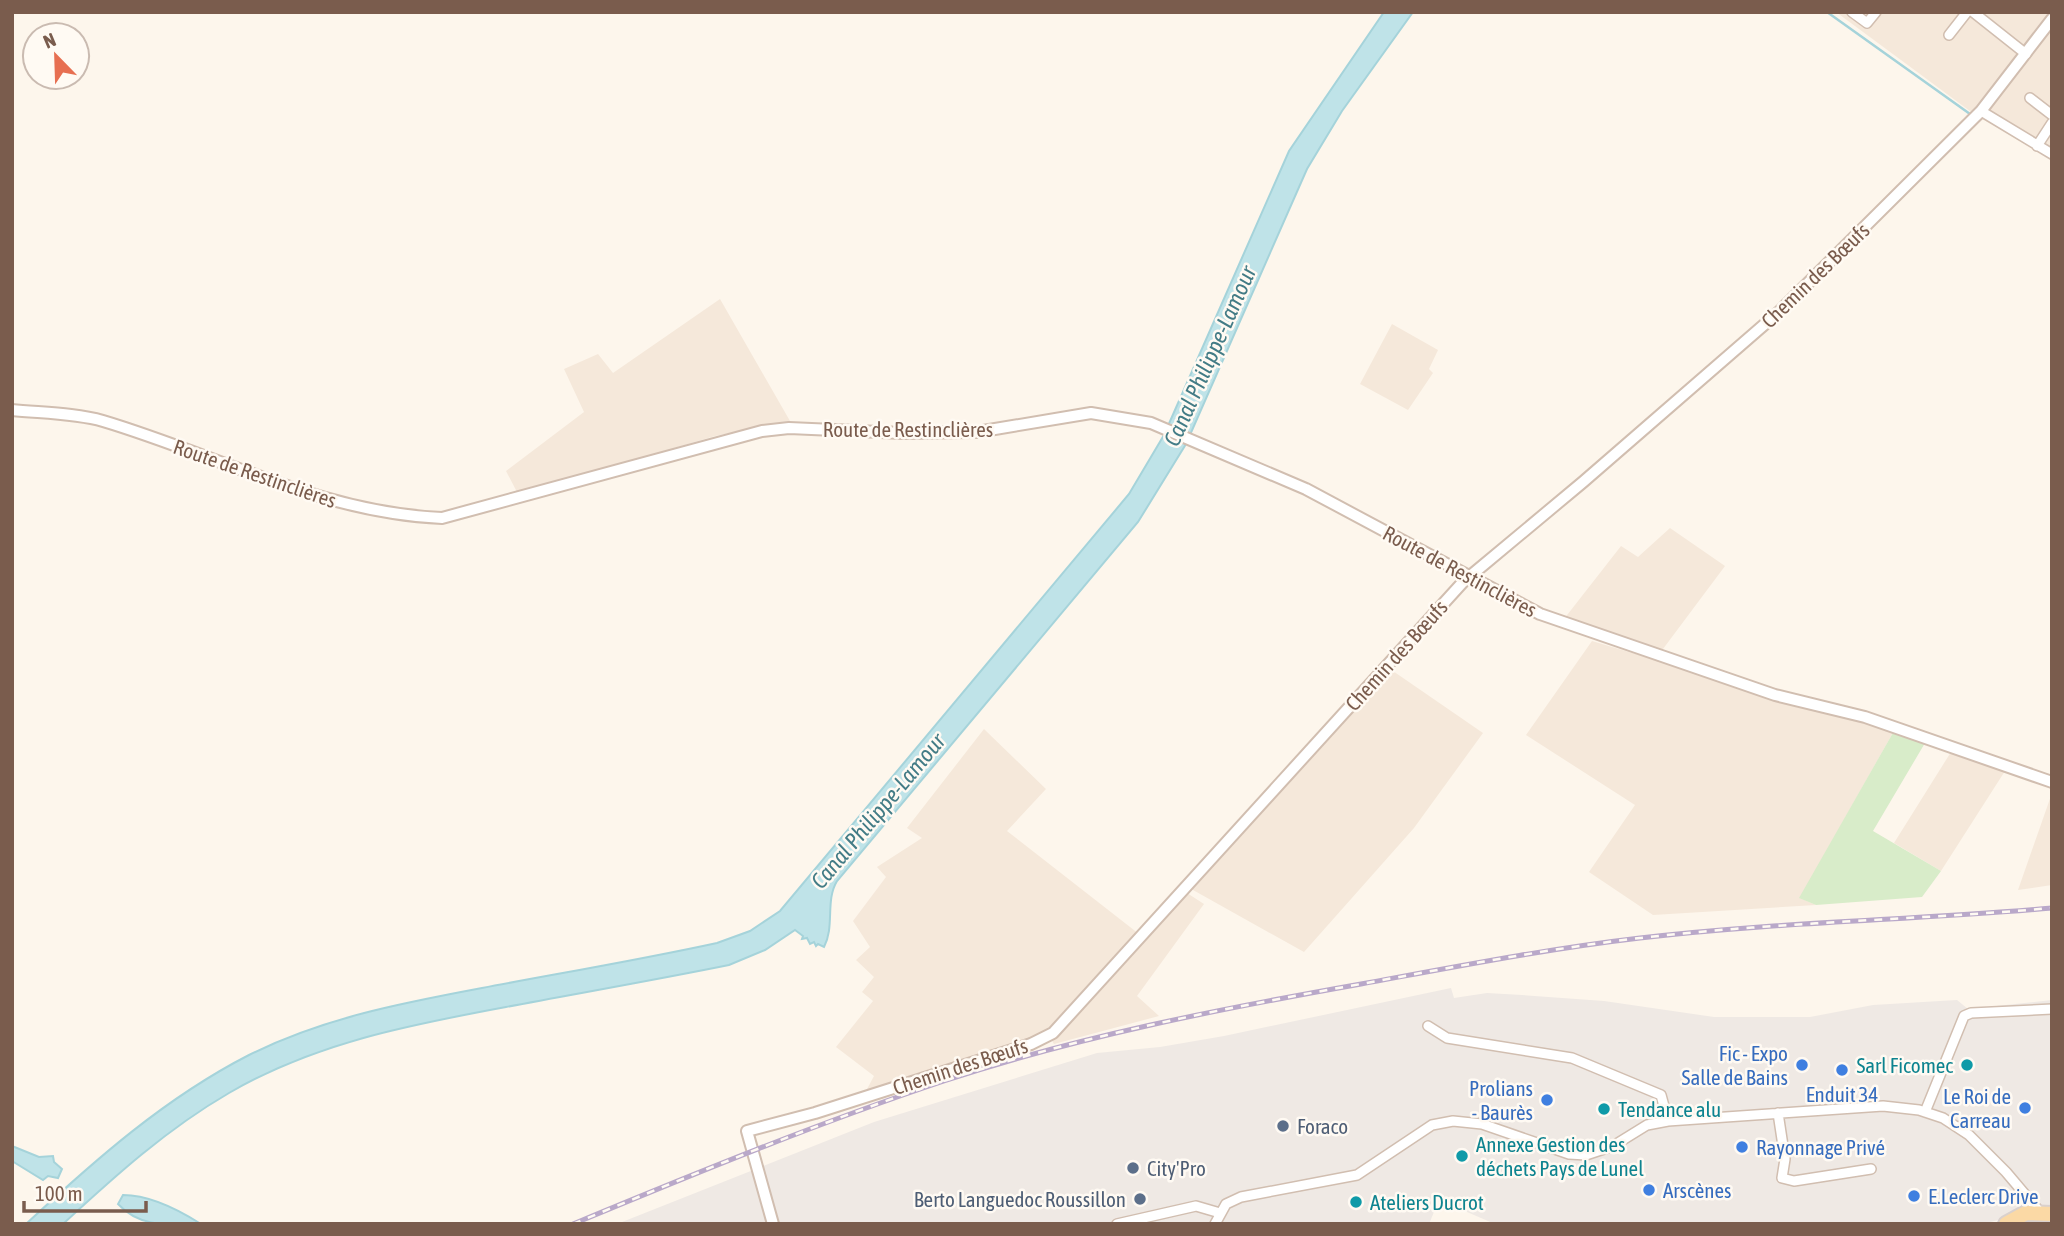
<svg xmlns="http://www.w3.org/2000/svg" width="2064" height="1236" font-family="'Asap Condensed',sans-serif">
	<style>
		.residential { fill: #f5e8da }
		.industrial { fill: #efe9e4 }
		.green { fill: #d8ecc9 }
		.water { fill: #bfe3e8; stroke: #a5d3da; stroke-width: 2 }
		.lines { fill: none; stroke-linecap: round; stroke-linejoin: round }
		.stream { stroke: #a5d3da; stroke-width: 2.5 }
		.minor-casing { stroke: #d1beb0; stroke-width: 12 }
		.tertiary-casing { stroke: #d1beb0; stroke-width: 14 }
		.primary-casing { stroke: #dad1cd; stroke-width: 18 }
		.minor { stroke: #fff; stroke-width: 9 }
		.tertiary { stroke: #fff; stroke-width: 10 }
		.primary { stroke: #fbd9a5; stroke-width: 14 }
		.rail-casing { stroke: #b9a8c9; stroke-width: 5 }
		.rail { stroke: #fffaf3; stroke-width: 2.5; stroke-dasharray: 8; stroke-linecap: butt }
		.shop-dot { fill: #3f7fe0; stroke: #fffaf3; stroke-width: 2.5 }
		.culture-dot { fill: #0f9aa8; stroke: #fffaf3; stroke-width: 2.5 }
		.service-dot { fill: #5c6f8a; stroke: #fffaf3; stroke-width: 2.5 }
		.labels { text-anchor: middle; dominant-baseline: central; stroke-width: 5; stroke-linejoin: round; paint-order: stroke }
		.street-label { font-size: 21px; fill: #7a5c4d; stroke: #fffaf3 }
		.shop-label { font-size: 21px; fill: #366cbe; stroke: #fffaf3; text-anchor: end }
		.culture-label { font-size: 21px; fill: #0d838f; stroke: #fffaf3; text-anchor: start }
		.service-label { font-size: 21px; fill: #4e5e75; stroke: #fffaf3; text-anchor: start }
		.water-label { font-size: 23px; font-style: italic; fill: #437c86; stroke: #fffaf3 }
	</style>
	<rect width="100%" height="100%" fill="#fdf6ec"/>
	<path class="residential" d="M1836 12H2052V160L1974 114Z
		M720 299 790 421 715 436 518 494 506 471 584 412 564 369 598 354 613 373Z
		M1392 324 1438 350 1429 369 1433 373 1408 410 1360 384Z
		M1670 528 1725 566 1660 653 1564 619 1621 546 1638 557Z
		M1592 641 1894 731 1800 898 1816 905 1653 915 1589 872 1635 805 1526 735Z
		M1390 669 1483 733 1414 828 1304 952 1193 890 1191 886Z
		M984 729 1046 789 1007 831 1139 934 1063 1016 1039 1036 866 1091 874 1076 836 1047 873 1001 862 992 874 977 856 960 870 947 853 921 886 877 877 867 922 838 907 828Z
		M1951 752 2005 771 1941 871 1894 843Z
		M2052 793V885L2018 890Z
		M1187 893 1204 904 1137 996 1159 1016 1054 1044 1051 1039Z"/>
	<path class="industrial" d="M1451 988 1454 998 1487 993 1522 995 1604 1001 1714 1017H1810L1873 1005 1957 1000 1968 1009 2052 1000V1208L1981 1224H1495L1439 1200 1429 1224H617L874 1122 1097 1053 1160 1047 1224 1036Z"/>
	<path class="green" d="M1894 731 1925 743 1873 831 1941 871 1922 897 1816 905 1799 898Z"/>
	<path class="water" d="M1384 12H1413L1342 111 1307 169 1186 444 1138 522 837 881C825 901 835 926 824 947L818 944 816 946 814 942 810 944 807 938 802 939 803 936 795 930 765 950 729 965C655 980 580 993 506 1007 409 1025 315 1043 229 1093 167 1129 115 1176 63 1224H26C95 1160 165 1098 249 1055 323 1018 402 1003 482 988 561 973 639 960 717 943L750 931 780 911 1129 494 1164 435 1289 151Z
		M12 1146 39 1157 53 1156 54 1162 62 1169 58 1178 48 1176 43 1180 12 1161Z
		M123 1195C150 1195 179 1210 201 1224 171 1224 141 1229 118 1204Z"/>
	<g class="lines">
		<path class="stream" d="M1827 12 1970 114"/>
		<defs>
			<path id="minor" d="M1852 12 1867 23 1876 12
				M1973 12 2026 54
				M1949 35 1967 12
				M2030 98 2052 115
				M1981 111 2052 154
				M2037 146 2052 123
				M1428 1026 1447 1038 1572 1058 1661 1095 1668 1121
				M1925 1112 1964 1016 1971 1013 2052 1009
				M1778 1113 1785 1159 1782 1178 1794 1181 1871 1169
				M1117 1224 1196 1206 1220 1213
				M1215 1224 1226 1204 1241 1197 1357 1175 1432 1125 1453 1121 1482 1124 1569 1154 1586 1155 1613 1146 1647 1125 1668 1121 1883 1106 1919 1110 1943 1118 1969 1135 2006 1172 2039 1211"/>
			<path id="tertiary" d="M12 410C41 413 75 413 103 421 217 455 322 513 442 518L762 431 789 428 902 433 977 432 1091 413 1151 423 1306 489 1540 614 1775 695 1865 717 2052 782
				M773 1224 747 1131 815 1113 1031 1044 1053 1033 1463 582 1583 482 1780 311 1981 111 2052 19"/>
			<path id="primary" d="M2006 1224 2026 1213 2052 1214"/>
		</defs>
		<use href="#minor" class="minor-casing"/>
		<use href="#tertiary" class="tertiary-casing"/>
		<use href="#primary" class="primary-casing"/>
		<use href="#minor" class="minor"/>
		<use href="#tertiary" class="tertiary"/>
		<use href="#primary" class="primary"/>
		<defs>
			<path id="rail" d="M573 1224C696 1173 818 1123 944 1081 1080 1036 1220 1009 1361 984 1454 967 1546 949 1640 938 1777 922 1915 920 2052 908"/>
		</defs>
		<use href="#rail" class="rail-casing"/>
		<use href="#rail" class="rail"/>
	</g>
	<g class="shop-dot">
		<circle cx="1802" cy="1065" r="7"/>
		<circle cx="1842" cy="1070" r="7"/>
		<circle cx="1547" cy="1100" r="7"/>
		<circle cx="2025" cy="1108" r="7"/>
		<circle cx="1742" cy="1147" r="7"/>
		<circle cx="1649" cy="1190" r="7"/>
		<circle cx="1914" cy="1196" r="7"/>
	</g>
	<g class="culture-dot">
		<circle cx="1967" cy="1065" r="7"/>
		<circle cx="1604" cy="1109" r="7"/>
		<circle cx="1462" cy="1156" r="7"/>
		<circle cx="1356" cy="1202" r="7"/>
	</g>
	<g class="service-dot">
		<circle cx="1283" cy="1126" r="7"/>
		<circle cx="1133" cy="1168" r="7"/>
		<circle cx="1140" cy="1199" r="7"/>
	</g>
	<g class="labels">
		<g class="street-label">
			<text transform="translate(1815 275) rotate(-44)">Chemin des Bœufs</text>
			<text x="908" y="429">Route de Restinclières</text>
			<text transform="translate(255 473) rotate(19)">Route de Restinclières</text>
			<text transform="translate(1460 571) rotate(28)">Route de Restinclières</text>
			<text transform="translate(1396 655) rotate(-48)">Chemin des Bœufs</text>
			<text transform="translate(960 1066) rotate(-18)">Chemin des Bœufs</text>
		</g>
		<g class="shop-label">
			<text x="1788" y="1053">Fic - Expo<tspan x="1788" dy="24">Salle de Bains</tspan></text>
			<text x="1533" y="1088">Prolians<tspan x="1533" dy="24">- Baurès</tspan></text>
			<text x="1842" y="1094" text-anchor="middle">Enduit 34</text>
			<text x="2011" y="1096">Le Roi de<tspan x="2011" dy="24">Carreau</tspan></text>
			<text x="1756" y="1147" text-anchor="start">Rayonnage Privé</text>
			<text x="1663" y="1190" text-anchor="start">Arscènes</text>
			<text x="1928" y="1196" text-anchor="start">E.Leclerc Drive</text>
		</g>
		<g class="culture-label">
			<text x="1953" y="1065" text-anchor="end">Sarl Ficomec</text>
			<text x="1618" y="1109">Tendance alu</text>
			<text x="1476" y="1144">Annexe Gestion des<tspan x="1476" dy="24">déchets Pays de Lunel</tspan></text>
			<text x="1370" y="1202">Ateliers Ducrot</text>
		</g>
		<g class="service-label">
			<text x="1297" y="1126">Foraco</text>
			<text x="1147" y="1168">City'Pro</text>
			<text x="1126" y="1199" text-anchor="end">Berto Languedoc Roussillon</text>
		</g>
		<g class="water-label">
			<text transform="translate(1210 356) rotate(-66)">Canal Philippe-Lamour</text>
			<text transform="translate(878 811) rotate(-50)">Canal Philippe-Lamour</text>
		</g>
	</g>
	<rect width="2064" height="1236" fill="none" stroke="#7a5c4d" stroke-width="28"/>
	<g transform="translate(56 56) rotate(337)"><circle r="33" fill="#fffaf3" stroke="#cabbb1" stroke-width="2"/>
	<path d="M0-5L12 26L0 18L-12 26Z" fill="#e76f51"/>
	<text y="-10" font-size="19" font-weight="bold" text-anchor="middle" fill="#7a5c4d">N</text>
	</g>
	<path d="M24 1201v10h122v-10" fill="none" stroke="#7a5c4d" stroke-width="3.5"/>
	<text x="35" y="1201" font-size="21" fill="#7a5c4d" stroke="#fffaf3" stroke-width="5" paint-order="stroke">100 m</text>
</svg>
